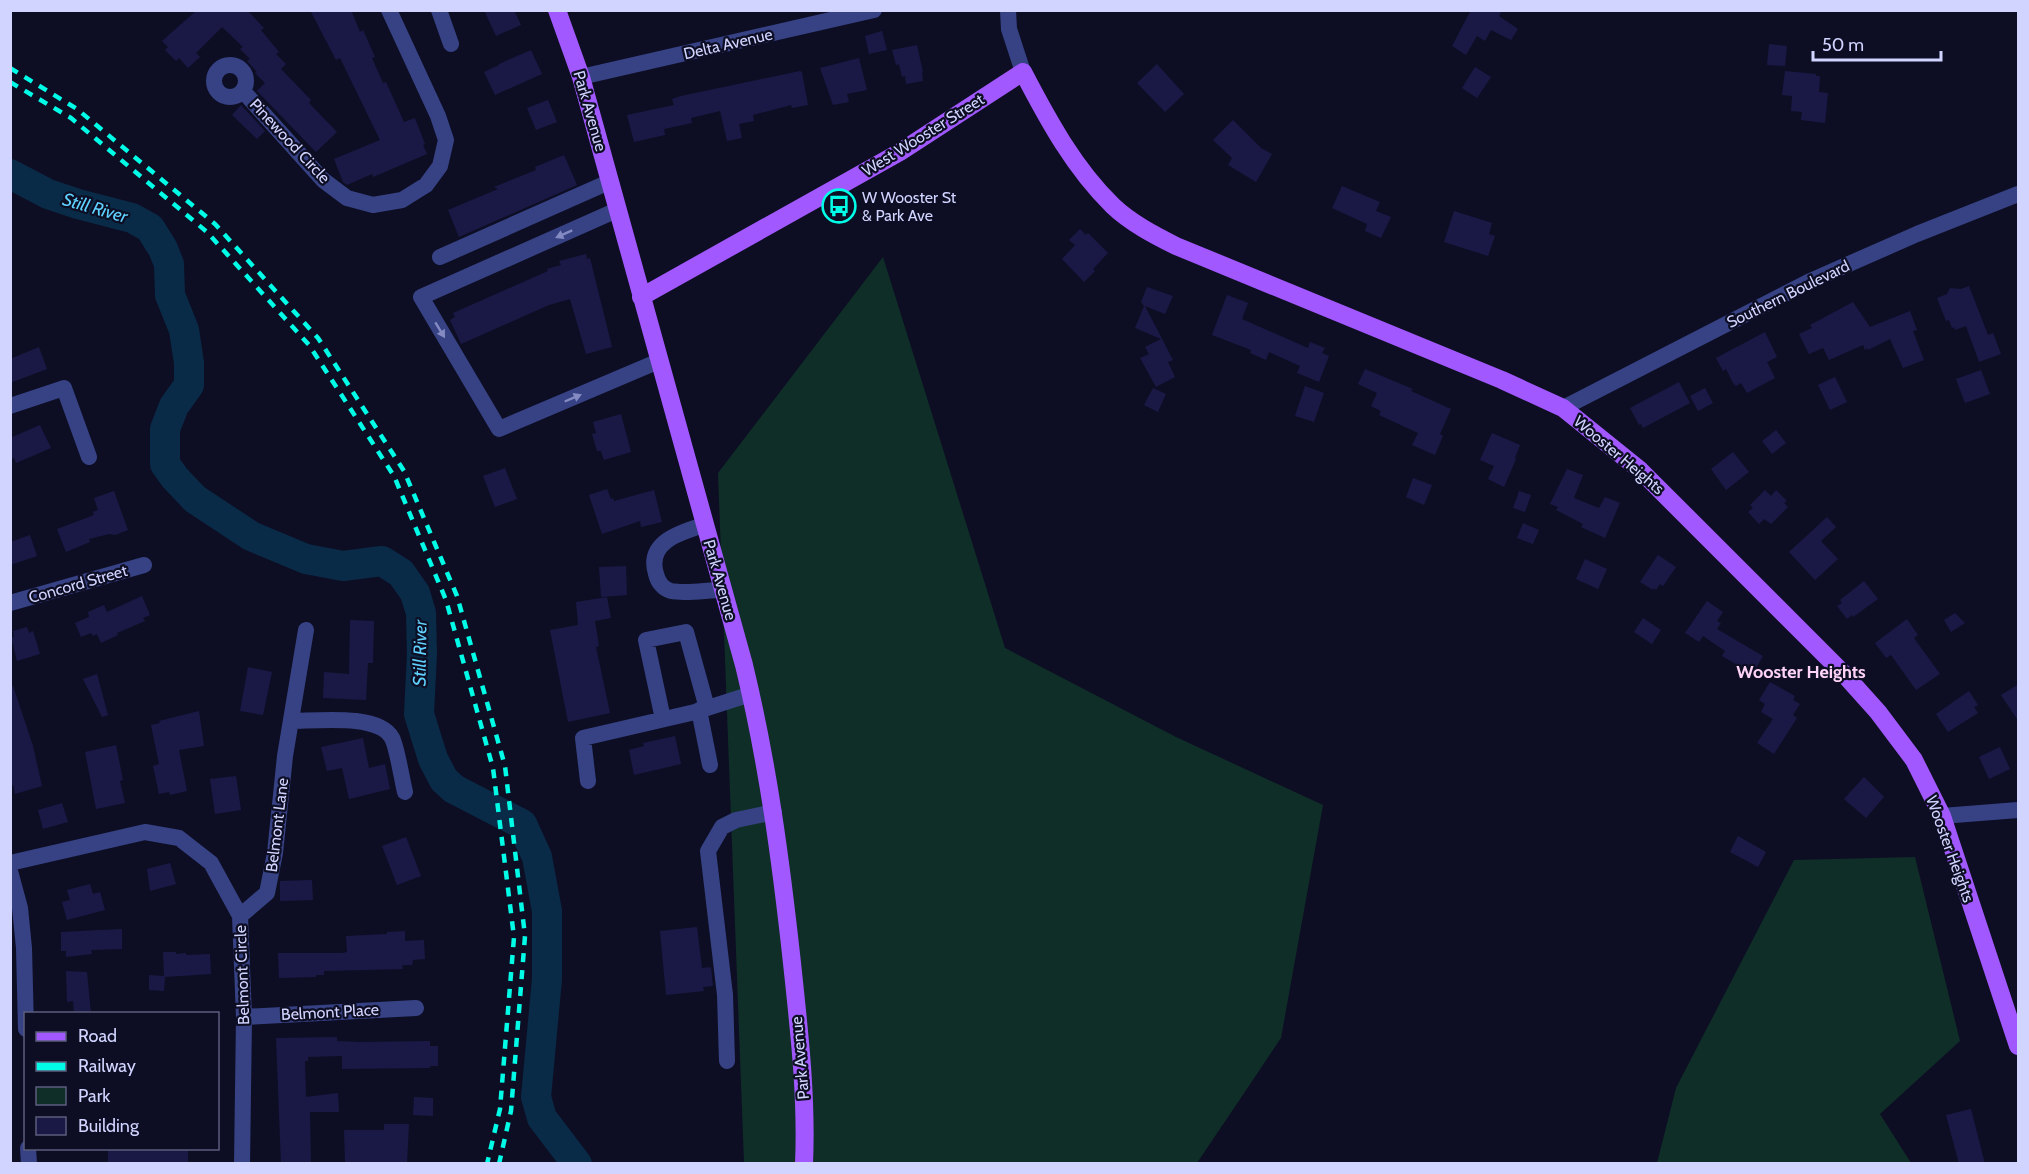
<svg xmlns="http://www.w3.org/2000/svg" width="2029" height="1174" font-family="Cabin,sans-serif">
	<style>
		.green { fill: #102e28 }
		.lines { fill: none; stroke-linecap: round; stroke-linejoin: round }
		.river { stroke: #0a2b47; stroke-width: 30 }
		.building { fill: #1a1946 }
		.minor { stroke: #374285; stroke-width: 16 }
		.major { stroke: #a258ff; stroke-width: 18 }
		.rail { stroke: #00fce7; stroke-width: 4.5; stroke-dasharray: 9 8; stroke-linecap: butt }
		.oneway { fill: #848bc2 }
		.labels { text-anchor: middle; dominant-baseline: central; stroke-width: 4.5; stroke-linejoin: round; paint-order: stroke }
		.street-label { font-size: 16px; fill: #d1d4ff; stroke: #0d0e24 }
		.poi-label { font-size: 16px; fill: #d1d4ff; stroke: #0d0e24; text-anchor: start }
		.water-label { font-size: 18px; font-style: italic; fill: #5fd2ff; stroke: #0d0e24 }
		.neighbourhood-label { font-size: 18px; font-weight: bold; fill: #ffd3f7; stroke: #0d0e24 }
	</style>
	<rect width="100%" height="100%" fill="#0d0e24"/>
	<path class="green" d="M883 257 1005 648 1176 737 1323 805 1281 1038 1197 1163H744L718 473Z
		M1915 857 1960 1041 1880 1114 1911 1163H1657L1676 1088 1794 860Z"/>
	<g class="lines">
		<path class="river" d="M10 174 48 194 78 204 132 218 150 228 163 249 169 264 170 295 184 330 189 363V385L174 406 165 429V464L175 478 195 499 251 536 306 559 343 566 382 561 401 573 415 593 421 613 422 654 419 714 433 759 444 780 454 789 522 824 537 857 547 911V979L536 1097 542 1118 577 1164"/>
	</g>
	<path class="building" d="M197 10H247L264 28 261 30 279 52 276 54 286 64 281 69 311 100 309 103 337 132 316 152 257 91 265 83 255 73 257 72 247 61 250 59 240 49 243 47 222 27 196 53 200 57 188 68 179 58 176 61 165 50 168 47 162 41Z
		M310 10H351L360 32 363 30 375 57 372 58 383 83 386 82 404 122 415 118 425 144 423 145 427 154 373 177 372 174 347 185 343 182 334 159 380 140 340 58 336 60Z
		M484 10H514L521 25 496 36Z
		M1471 10H1502L1499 16 1518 29 1511 40 1491 30 1485 41 1477 36 1466 55 1452 46Z
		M882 31 887 50 869 54 865 36Z
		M1769 44 1787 46 1785 66 1767 65Z
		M917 45 923 72 922 73 923 81 906 84 905 76 902 77 899 64 896 65 892 50Z
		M531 50 542 74 495 95 484 72 499 65V64Z
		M859 58 867 90 847 94 849 102 833 105 820 68Z
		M1157 64 1184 94 1165 112 1137 83Z
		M1475 67 1491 77 1477 98 1462 88Z
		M800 71 802 72 808 105 792 108 791 105 753 115 754 121 739 124 742 138 727 141 720 111 691 118 692 123 664 129 665 135 634 142 627 115 674 105 672 99 681 96Z
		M1785 71 1816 74V76H1820L1819 92 1828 93 1825 123 1801 120 1802 112 1791 111 1792 96 1782 95Z
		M548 100 557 122 536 130 527 108Z
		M241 105 265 131 257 139 232 115Z
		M1233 120 1261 148 1272 154 1256 182 1228 165 1232 158 1213 140Z
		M564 155 577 185 459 237 448 210 498 189 494 187 536 170 535 167Z
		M1342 186 1380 202 1376 211 1391 217 1381 238 1365 231 1367 224 1332 208Z
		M1454 211 1492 223 1489 234 1495 236 1488 256 1444 242Z
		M1080 229 1086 235 1088 233 1108 253 1093 269 1095 271 1084 282 1062 259 1075 245 1069 240Z
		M586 254 587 259 590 258 612 347 586 354 570 299 549 305 461 344 450 320 455 317 453 313 548 271 547 269 561 265 559 261Z
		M1969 286 1988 335 1993 333 2001 354 1979 362 1966 326 1955 330 1954 327 1952 328 1949 320 1946 321 1937 298 1947 294 1950 288 1961 289Z
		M1147 287 1173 296 1165 314 1145 306 1173 360 1168 362 1175 377 1156 387 1140 358 1149 354 1145 347 1161 339 1135 328 1144 306 1141 302Z
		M1227 295 1248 303 1242 319 1308 348 1310 342 1325 348 1322 353 1329 356 1319 382 1297 373 1300 366 1269 352 1266 360 1250 353 1251 350 1212 335Z
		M1853 302 1870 327 1910 311 1917 330 1913 331 1924 360 1903 368 1890 339 1868 350V348L1865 350 1863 345 1829 360 1823 348 1809 354 1799 334 1812 328 1810 325Z
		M1765 332 1777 357 1767 362 1775 378 1747 393 1741 383 1736 386 1733 383 1726 369 1723 371 1716 358Z
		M39 347 47 369 10 383V359Z
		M1365 369 1413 389 1411 391 1451 409 1440 434 1443 436 1435 455 1412 445 1418 433 1379 415 1381 411 1371 406 1377 393 1358 384Z
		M1981 370 1990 394 1965 403 1956 379Z
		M1835 377 1847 402 1830 410 1818 385Z
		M1679 382 1690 403 1643 428 1641 424 1639 425 1630 408Z
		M1305 386 1324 393 1314 422 1295 416Z
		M1153 388 1166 394 1158 412 1144 405Z
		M1705 388 1713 403 1698 411 1690 396Z
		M621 414 631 452 604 460 601 451H597L592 434 596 433 593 422Z
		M40 425 51 448 16 463 14 458 10 459V438Z
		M1776 430 1786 443 1772 454 1762 441Z
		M1492 433 1520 445 1515 458 1516 459 1504 487 1488 479 1494 466 1480 460Z
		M1733 452 1749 472 1726 490 1711 469Z
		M505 468 517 499 495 507 483 476Z
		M1567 469 1583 475 1574 498 1599 508 1605 497 1620 503 1605 538 1581 527 1583 524 1556 510 1558 507 1550 504Z
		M1413 478 1432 485 1424 505 1406 497Z
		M607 489 611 499 613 498 614 501 654 490 662 522 641 527 640 521 602 534 589 495Z
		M1765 490 1771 496 1776 490 1787 501 1784 503 1788 507 1771 524 1764 519 1759 524 1748 512 1753 508 1750 505Z
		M114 491 128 530 115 535 109 534 89 539 90 542 66 552 57 529 94 515 93 512 98 510 94 498Z
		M1519 491 1531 495 1525 512 1513 508Z
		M1827 517 1836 527 1821 541 1838 559 1815 580 1789 552Z
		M1523 523 1539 530 1533 544 1517 538Z
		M30 535 37 556 10 565V542Z
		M1658 555 1676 567 1663 586 1660 584 1656 590 1654 588 1653 590 1640 582Z
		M1585 559 1607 569 1598 589 1576 579Z
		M626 566 627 595 601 597 599 567Z
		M1864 581 1878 599 1853 617 1852 615 1847 619 1837 606 1842 603 1840 600Z
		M142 596 150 615 143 618 145 621 117 633 118 635 101 643 97 634 93 636 91 633 81 637 75 623 89 617 88 612 104 605 107 612Z
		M607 597 611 618 595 621 599 646 596 647 610 713 568 722 550 630 578 625 576 602Z
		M1707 601 1723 612 1717 621 1721 623 1717 629 1763 656 1754 672 1747 668 1746 670 1722 656 1725 651 1703 636 1699 642 1685 633Z
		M1955 613 1965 623 1951 632 1944 620Z
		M1643 618 1661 630 1652 644 1634 632Z
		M1907 619 1918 635 1914 638 1940 674 1916 690 1891 655 1886 658 1875 643Z
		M350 620 374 621 373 663H368L366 700 323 698 324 672 349 674Z
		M27 627 29 633 33 631 40 654 17 661 11 637H14L13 631Z
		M248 667 272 672 263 715 240 711Z
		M97 674 108 715 102 717 83 679Z
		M1770 682 1795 696 1793 700 1800 704 1793 715 1797 718 1774 754 1757 743 1773 719 1761 712 1765 704 1759 700Z
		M2019 684V722L2001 695Z
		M13 686 33 746 42 786 15 794 13 785 10 786V687Z
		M1969 691 1978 705 1974 707 1978 713 1948 732 1936 714Z
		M199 711 204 746 179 750 187 791 170 795 169 792 159 794 153 766 159 764 151 725 160 723 159 721Z
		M675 736 681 764 634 775 629 750 644 746 643 743Z
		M363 738 369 768 385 764 390 789 349 799 342 768 327 771 321 747Z
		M116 745 123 780 120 781 125 803 96 809 85 752Z
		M2000 747 2010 769 1989 779 1979 757Z
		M236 776 241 810 215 814 210 779Z
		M1864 777 1884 797 1866 818 1844 799Z
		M62 803 68 822 43 829 38 810Z
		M1738 836 1766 852 1758 867 1730 852Z
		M406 837 421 876 397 885 382 846Z
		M170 863 176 884 150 891 147 869Z
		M312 880 313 900 280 901V881Z
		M90 884 93 894 100 892 105 910 67 920 62 902 70 900 67 890Z
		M697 927 702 968 711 967 713 986 703 987 704 991 666 995 660 931Z
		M122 929V949L91 950 92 954 66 957V951H61V932Z
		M405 931V941L424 940 425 959 413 960 412 965H402L403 969 324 971V975H316V977L279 978 278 953H343L347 952 346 936 387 934V932Z
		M163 952H176V954L186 953V955L210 954 211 974 165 977 164 991 149 990V975L164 976Z
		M66 971 87 972 91 1014H74L73 1001 67 1002Z
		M337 1037V1041L360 1042 430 1041V1046H438V1066H430V1068L342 1069V1056L308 1057V1061H305L306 1097 338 1093 339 1112H310L311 1164H281L276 1038Z
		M414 1097 433 1098V1116L413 1115Z
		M1971 1109 1985 1164H1959L1946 1115Z
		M384 1124H409L407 1164 345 1162 344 1130H384Z
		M188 1149V1164H108V1150Z"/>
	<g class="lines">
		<path class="minor" d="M439 10 451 44
			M1008 10 1009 29 1023 72
			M214 81a16 16 0 1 1 32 0a16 16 0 1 1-32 0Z
			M581 77 874 10
			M243 91 323 180 347 198 373 205 402 200 426 185 440 166 446 140 438 116 389 10
			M617 210 421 297 499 429 659 361
			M440 257 609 182
			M10 406 64 388 89 457
			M1563 408 1808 282 1917 234 2018 194
			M704 525C681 532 646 542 656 574 658 582 663 589 671 591 686 594 707 590 723 590
			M10 603 144 565
			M699 710 710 765
			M663 719 646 640 686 632 707 708
			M291 721C315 721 379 713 392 738 397 747 402 780 405 792
			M588 781 583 738 695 712 751 694
			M1942 816 2018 810
			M10 863 145 832 179 838 211 863 240 916 244 1017 242 1164
			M10 871 20 908 24 948 26 1029
			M240 916 267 893 275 853 285 756 306 630
			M244 1017 416 1008
			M727 1061 725 995 708 851 722 827 736 820 774 812
			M28 1148 29 1164"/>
		<path class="major" d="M557 10 581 77 744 665C768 764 781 862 792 963 799 1029 807 1097 804 1164
			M641 297 900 152 1023 72C1048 120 1074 168 1113 206 1131 223 1154 235 1176 246L1502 380 1563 408 1640 470 1843 673 1878 712 1914 760 1942 816 2018 1046"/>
		<path class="rail" d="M10 68 77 109 215 224 318 338 404 471 457 596 505 766 525 936 511 1111 499 1164
			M10 82 71 118 207 232 309 345 394 476 446 600 493 768 514 937 500 1109 487 1164"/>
	</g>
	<defs><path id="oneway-solid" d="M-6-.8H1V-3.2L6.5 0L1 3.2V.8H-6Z" transform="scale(1.5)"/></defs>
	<g class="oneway">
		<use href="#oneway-solid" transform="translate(564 234) rotate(156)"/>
		<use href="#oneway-solid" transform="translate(440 330) rotate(59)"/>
		<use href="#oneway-solid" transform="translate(573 398) rotate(-23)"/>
	</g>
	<defs>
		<symbol id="bus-ring" viewBox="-11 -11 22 22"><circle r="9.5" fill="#0d0e24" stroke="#00fce7" stroke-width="1.5"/><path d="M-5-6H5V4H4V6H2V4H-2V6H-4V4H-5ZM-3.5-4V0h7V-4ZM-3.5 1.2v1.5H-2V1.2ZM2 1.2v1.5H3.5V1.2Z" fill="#00fce7"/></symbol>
	</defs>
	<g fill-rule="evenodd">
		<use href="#bus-ring" x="820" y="187" width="38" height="38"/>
	</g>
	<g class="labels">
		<g class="street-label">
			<text transform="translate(728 44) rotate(-13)">Delta Avenue</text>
			<text transform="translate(590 111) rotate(74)">Park Avenue</text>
			<text transform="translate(923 135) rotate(-32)">West Wooster Street</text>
			<text transform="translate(290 141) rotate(47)">Pinewood Circle</text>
			<text transform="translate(1788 294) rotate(-26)">Southern Boulevard</text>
			<text transform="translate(1619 455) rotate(40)">Wooster Heights</text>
			<text transform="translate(720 580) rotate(74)">Park Avenue</text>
			<text transform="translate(78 584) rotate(-16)">Concord Street</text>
			<text transform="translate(277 825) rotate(-83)">Belmont Lane</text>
			<text transform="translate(1950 849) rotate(70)">Wooster Heights</text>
			<text transform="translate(242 975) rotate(-92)">Belmont Circle</text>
			<text transform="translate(330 1012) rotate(-3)">Belmont Place</text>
			<text transform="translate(800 1058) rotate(-95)">Park Avenue</text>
		</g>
		<g class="poi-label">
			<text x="862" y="197">W Wooster St<tspan x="862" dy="18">&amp; Park Ave</tspan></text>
		</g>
		<g class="water-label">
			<text transform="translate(95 208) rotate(16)">Still River</text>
			<text transform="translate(420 653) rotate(-89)">Still River</text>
		</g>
		<g class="neighbourhood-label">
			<text x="1801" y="672">Wooster Heights</text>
		</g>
	</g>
	<rect width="2029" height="1174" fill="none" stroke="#d1d4ff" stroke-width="24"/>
	<rect x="24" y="1012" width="195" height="138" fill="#0d0e24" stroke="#5b5d7c" stroke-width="1.5"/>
	<rect x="36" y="1032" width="30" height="9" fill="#a258ff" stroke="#5b5d7c" stroke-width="1.5"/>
	<text x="78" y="1042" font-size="18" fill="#d1d4ff">Road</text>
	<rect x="36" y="1062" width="30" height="9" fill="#00fce7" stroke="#5b5d7c" stroke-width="1.5"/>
	<text x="78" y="1072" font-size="18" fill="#d1d4ff">Railway</text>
	<rect x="36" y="1087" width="30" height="18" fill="#102e28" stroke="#5b5d7c" stroke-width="1.5"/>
	<text x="78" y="1102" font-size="18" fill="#d1d4ff">Park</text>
	<rect x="36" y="1117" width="30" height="18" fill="#1a1946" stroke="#5b5d7c" stroke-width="1.5"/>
	<text x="78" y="1132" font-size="18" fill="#d1d4ff">Building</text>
	<path d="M1813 51v9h128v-9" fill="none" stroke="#d1d4ff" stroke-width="3"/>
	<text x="1822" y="51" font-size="18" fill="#d1d4ff" stroke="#0d0e24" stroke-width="4.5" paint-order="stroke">50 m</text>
</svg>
